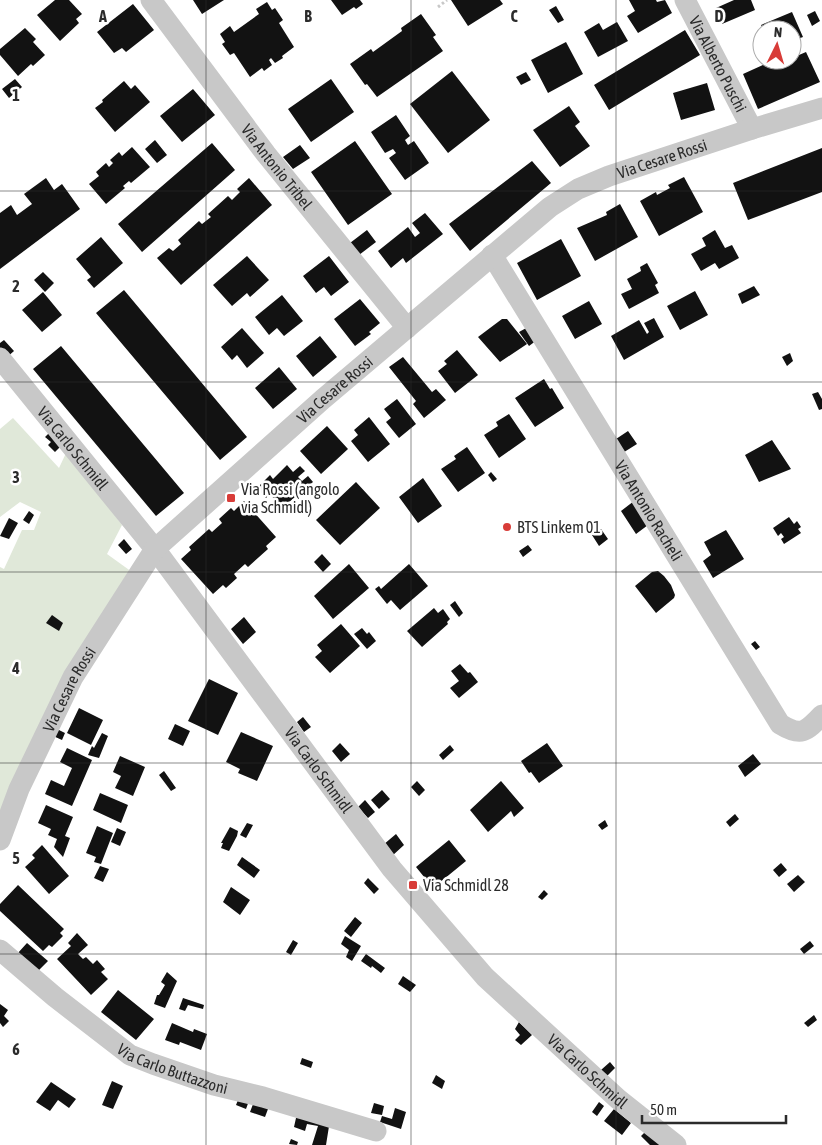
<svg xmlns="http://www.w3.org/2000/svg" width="822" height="1145" font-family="'Asap Condensed',sans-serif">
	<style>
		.green { fill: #e0e8d9 }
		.building { fill: #121212 }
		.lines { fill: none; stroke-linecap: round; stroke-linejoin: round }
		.path { stroke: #c8c8c8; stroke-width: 3; stroke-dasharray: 2.5 2.5; stroke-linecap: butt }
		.minor { stroke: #c8c8c8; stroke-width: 21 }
		.grid { fill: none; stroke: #2b2b2b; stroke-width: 1; stroke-opacity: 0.55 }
		.poi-dot { fill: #d83c38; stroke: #fff; stroke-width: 2 }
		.labels { text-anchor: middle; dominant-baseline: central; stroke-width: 5; stroke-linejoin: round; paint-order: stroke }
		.street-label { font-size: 16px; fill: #2b2b2b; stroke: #fff }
		.poi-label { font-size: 16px; fill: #2b2b2b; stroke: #fff; text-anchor: start }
		.grid-label { font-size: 16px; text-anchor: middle; font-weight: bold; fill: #2b2b2b; stroke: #fff; stroke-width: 5; stroke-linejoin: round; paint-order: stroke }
	</style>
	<rect width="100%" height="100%" fill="#fff"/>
	<path class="green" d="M13 418 59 468 67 451 122 525 107 554 132 572 0 814V567L4 569 22 530H34L41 512 20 502 0 517V429Z"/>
	<path class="building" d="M55 0H69L82 14 76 19 79 23 60 41 37 15Z
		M193 0H224L202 14Z
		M331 0H360L363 4 356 9 354 7 342 15Z
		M451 0H500L503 4 468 26Z
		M629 0H656L657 2 665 0 672 13 638 33 627 16 635 11Z
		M734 0H751L755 10 722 24 716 8Z
		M267 2 272 10 275 8 283 20 279 23 294 47 282 56 283 58 275 63 271 58 269 60 272 65 264 71 262 68 250 77 234 53 230 55 222 44 225 42 220 34 230 26 234 32 259 14 256 9Z
		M133 4 154 30 126 52 122 48 114 53 97 32Z
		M556 6 564 20 558 23 549 10Z
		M815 11 820 21 812 26 807 15Z
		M792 12 803 37 792 41V30H764L761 25Z
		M421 14 436 35 433 37 443 51 377 97 367 84 365 85 350 64 371 49 373 52 402 31 401 28Z
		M617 22 628 41 598 57 584 32 599 23 603 30Z
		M25 28 36 39 33 42 45 55 33 66 31 64 18 76 0 55V49Z
		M685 30 700 55 609 110 594 85Z
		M566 42 583 74 548 93 531 60Z
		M806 52 820 82 758 109 743 74 774 60H792V58Z
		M452 71 490 120 448 153 410 104Z
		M526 72 531 80 521 85 516 77Z
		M15 79 22 87 9 98 2 89Z
		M331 79 354 112 311 142 288 109Z
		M124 81 131 89 135 85 150 102 115 132 95 108 103 102 102 100Z
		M707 83 715 110 681 120 673 93Z
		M193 89 215 115 182 142 160 116Z
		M569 106 580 122 575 126 590 146 560 167 533 130Z
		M396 115 410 136 405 140 408 145 414 141 429 163 405 180 389 158 396 153 393 149 385 153 371 132Z
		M155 140 167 155 157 163 145 149Z
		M355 141 392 194 348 225 311 172Z
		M212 143 235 170 142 252 118 224Z
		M300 145 310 158 293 169 283 157Z
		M132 147 150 167 131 183 129 181 123 186 125 188 106 204 89 184 99 176 96 172 106 163 109 167 113 163 110 160 119 152 122 156Z
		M822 148V192L748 220 733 183Z
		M532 161 551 183 470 251 449 224Z
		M684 177 703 212 659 236 640 201 656 192 657 195 670 188 668 185Z
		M46 178 54 190 62 184 80 209 0 269V213L11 205 17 215 32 204 24 194Z
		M249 178 272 205 181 285 157 258 169 248 173 251 181 244 178 240 199 221 202 224 211 217 208 214 228 196 232 200 240 192 237 189Z
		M620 204 638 237 595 261 577 228 607 215 606 212Z
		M425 213 443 234 406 263 403 258 391 268 378 251 408 227 415 237 420 233 412 223Z
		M367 230 376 242 359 255 350 243Z
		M715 230 725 248 732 245 739 258 719 269 715 263 701 271 691 254 706 246 702 238Z
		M101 237 123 263 94 288 87 280 91 277 76 259Z
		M561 239 581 276 537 300 517 263Z
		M247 256 269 280 250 297 247 293 232 306 213 285Z
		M329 256 349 282 331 296 324 287 316 293 303 276Z
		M647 263 658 283 655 285 659 293 629 309 621 294 632 289 627 279 641 271 640 267Z
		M43 272 54 283 45 292 34 280Z
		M754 286 760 295 742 304 738 294Z
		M124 290 247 437 220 460 96 313Z
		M695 291 708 315 680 330 667 306Z
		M43 292 62 315 42 332 22 310Z
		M282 295 303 321 284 336 277 328 269 335 255 317Z
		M360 299 380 323 369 332 371 334 355 346 334 319Z
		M589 301 602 324 575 339 562 316Z
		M654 318 664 337 624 360 611 336 639 320 647 334 649 332 644 323Z
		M502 319H507L527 344 500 362 478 337Z
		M528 327 537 340 529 346 519 332Z
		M242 328 264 353 247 368 237 355 232 360 221 347Z
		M320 336 337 357 313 377 296 356Z
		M4 340 14 351 6 358 0 351V343Z
		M61 346 184 493 156 516 33 369Z
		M457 350 478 375 455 393 438 371 447 364 444 361Z
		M790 353 793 361 787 366 782 357Z
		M403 357 432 392 436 389 446 400 424 418 413 404 416 401 389 367Z
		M279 367 297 389 273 409 255 388Z
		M544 379 550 389 552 388 564 408 535 427 515 398Z
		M818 392 822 399V409L819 410 812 394Z
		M397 399 416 424 399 438 386 422 391 418 384 409Z
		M509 414 526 439 499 458 484 435 498 426 496 422Z
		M369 417 390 444 368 462 351 441 358 435 354 430Z
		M327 426 348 449 321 474 300 451Z
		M628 431 637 444 621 454 613 441Z
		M50 432 63 444 55 452 48 445 51 442 45 437Z
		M772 440 791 469 759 482 745 455Z
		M467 447 485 473 458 492 441 469 456 459 454 456Z
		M287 465 293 472 300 466 305 471 298 477 302 481 308 476 313 482 282 508 270 494 266 498 257 488 270 475 273 479Z
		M491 472 497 479 493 482 488 475Z
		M423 478 442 506 418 523 399 497Z
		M356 482 380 508 340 545 316 520Z
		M244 501 276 537 266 546 268 549 248 567 245 564 234 574 237 578 226 588 223 585 213 594 181 559 191 550 189 547 209 529 212 532 222 523 219 519 231 508 234 511Z
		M634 501 648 525 636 534 621 511Z
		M29 511 34 515 29 524 23 520Z
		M789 517 794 524 797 521 801 527 798 529 801 533 784 544 781 539 784 537 781 533 778 536 773 528Z
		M9 518 18 523 9 539 0 536Z
		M593 522 598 529 592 533 587 527Z
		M601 529 608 539 599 546 592 535Z
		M726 530 744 559 713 578 703 561 711 555 704 542Z
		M124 539 132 549 126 554 118 545Z
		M528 545 532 550 523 557 519 551Z
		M322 554 331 564 323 572 314 562Z
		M349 564 369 588 333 619 314 596Z
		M409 564 428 586 400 610 391 600 387 604 375 589 379 586 381 589Z
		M658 571 664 576 671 585 675 595 674 598 656 613 635 586 652 572Z
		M455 601 463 613 459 617 450 605Z
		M434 608 438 613 443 609 450 619 447 622 448 624 422 647 407 631Z
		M52 615 63 623 59 631 46 623Z
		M244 617 256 632 243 644 231 629Z
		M341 624 360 646 330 673 315 657 322 651 317 645Z
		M362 628 367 634 369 632 376 641 367 649 354 634Z
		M755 641 760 647 756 650 751 644Z
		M460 664 468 673 470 672 478 682 459 698 450 688 459 681 451 671Z
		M209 679 238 693 218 735 188 721Z
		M79 708 103 720 91 745 67 733Z
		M303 717 311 727 304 732 297 722Z
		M175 724 190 731 183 746 168 739Z
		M55 728 65 733 62 740 51 735Z
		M241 732 273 746 257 781 238 773 240 769 226 762Z
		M102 733 108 736 99 758 88 755 92 746 94 748Z
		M340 743 350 754 341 762 332 751Z
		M547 743 563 766 539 783 531 772 529 773 521 761Z
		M450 745 454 750 443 760 439 755Z
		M67 748 92 760 72 806 45 794 51 780 64 786 72 768 60 762Z
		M753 754 761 764 745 777 738 766Z
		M120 756 145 767 133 796 115 788 121 776 113 772Z
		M164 771 176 788 171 791 159 775Z
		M417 781 425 790 419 796 411 787Z
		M501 781 524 808 514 817 511 811 488 832 470 810Z
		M382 790 390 799 379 809 371 800Z
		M100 793 128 805 121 823 93 810Z
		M365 800 375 812 368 818 358 807Z
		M46 805 73 817 65 836 70 838 63 857 54 847 57 839 48 835 51 829 38 823Z
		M735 814 739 819 730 827 726 822Z
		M605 820 608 826 602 830 598 825Z
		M247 823 253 825 246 838 240 835Z
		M97 826 113 833 101 864 94 862 96 857 86 853Z
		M230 827 238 831 237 836 229 851 221 848 223 843H221Z
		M117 828 126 832 120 846 111 842Z
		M396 834 404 845 392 856 383 845Z
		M449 840 466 861 433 888 416 867Z
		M42 845 69 876 49 894 25 867 35 858 32 855Z
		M242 857 260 870 254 878 237 865Z
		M781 863 787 870 779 877 773 870Z
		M100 866 109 869 103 882 94 878Z
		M798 875 805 882 794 892 787 884Z
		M368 878 379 889 374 894 364 883Z
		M18 885 64 929 60 933 63 936 52 947 49 945 43 951 0 911V904Z
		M231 887 250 900 240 915 223 902Z
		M544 890 548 894 542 900 538 897Z
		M355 917 362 923 351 937 344 931Z
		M77 933 88 945 78 954 83 959 86 957 93 964 97 960 105 969 101 972 108 979 91 995 57 959 71 946 68 943Z
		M345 936 361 946 352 961 346 957 349 950 341 944Z
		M293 940 298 943 291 955 286 952Z
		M810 941 814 946 804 954 800 949Z
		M27 943 48 961 37 972 17 954Z
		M366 954 385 968 381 973 372 966 371 968 361 961Z
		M167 972 177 981 165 1008 154 1004 157 995H159L165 985 161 982Z
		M403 976 416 985 410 992 398 984Z
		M118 990 154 1019 136 1040 101 1012Z
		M183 998 204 1005 203 1009 188 1005 185 1011 179 1009Z
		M0 1004 8 1010 4 1016 9 1021 3 1027 0 1023Z
		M814 1015 817 1020 808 1027 804 1023Z
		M519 1022 532 1035 521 1045 515 1040 520 1035 515 1029Z
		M172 1023 193 1032 194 1029 207 1034 201 1050 180 1042 179 1045 165 1040Z
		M302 1058 313 1062 311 1068 300 1064Z
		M610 1062 615 1068 607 1076 601 1070Z
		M436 1075 445 1081 442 1089 432 1083Z
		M112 1081 123 1086 113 1109 102 1105Z
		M51 1082 76 1099 69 1108 58 1100 50 1111 36 1102Z
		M240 1095 250 1098 246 1109 236 1105Z
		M255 1099 268 1109 265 1117 250 1112Z
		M599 1102 604 1106 597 1116 592 1112Z
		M374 1103 384 1106 382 1115 371 1113Z
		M395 1108 406 1112 401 1129 380 1122 382 1116 392 1119Z
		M614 1109 631 1123 622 1135 604 1121Z
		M296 1118 330 1120 326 1145H312L318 1126 307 1124 305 1131 294 1127Z
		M646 1131 661 1145H650L641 1136Z
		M291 1139 298 1142 297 1145 289 1144Z"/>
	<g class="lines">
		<path class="path" d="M438 7 447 0"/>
		<g class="minor">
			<path id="s1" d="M151 0 266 154 407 328"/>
			<path id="s2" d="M685 0 752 129"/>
			<path id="s3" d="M492 255 780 724C801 737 806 732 822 715"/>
			<path id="s4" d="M0 358 155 549 392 869 485 977 618 1099 676 1145"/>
			<path id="s5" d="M0 840 19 789 73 677 155 549 323 399 550 207 578 189 609 176 752 129 822 108"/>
			<path id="s6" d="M0 950 55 997 130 1055 153 1064 214 1085 263 1097 376 1131"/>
		</g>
	</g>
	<path class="grid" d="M206 0V1145M411 0V1145M616 0V1145M0 191H822M0 382H822M0 572H822M0 763H822M0 954H822"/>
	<g class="poi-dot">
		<rect x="226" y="493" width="10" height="10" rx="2.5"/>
		<circle cx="507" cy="527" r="5"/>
		<rect x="408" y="880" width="10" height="10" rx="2.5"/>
	</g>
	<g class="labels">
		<g class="street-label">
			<text stroke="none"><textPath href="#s2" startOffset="72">Via Alberto Puschi</textPath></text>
			<text stroke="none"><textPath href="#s5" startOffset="976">Via Cesare Rossi</textPath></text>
			<text stroke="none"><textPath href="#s1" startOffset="209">Via Antonio Tribel</textPath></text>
			<text stroke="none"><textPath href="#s5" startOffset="571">Via Cesare Rossi</textPath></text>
			<text stroke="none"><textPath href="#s4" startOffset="116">Via Carlo Schmidl</textPath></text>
			<text stroke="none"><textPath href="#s3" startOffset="300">Via Antonio Racheli</textPath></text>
			<text stroke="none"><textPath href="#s5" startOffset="166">Via Cesare Rossi</textPath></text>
			<text stroke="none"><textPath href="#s4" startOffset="521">Via Carlo Schmidl</textPath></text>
			<text stroke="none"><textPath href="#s6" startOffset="212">Via Carlo Buttazzoni</textPath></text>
			<text stroke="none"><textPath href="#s4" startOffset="926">Via Carlo Schmidl</textPath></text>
		</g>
		<g class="poi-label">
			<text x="241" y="489">Via Rossi (angolo<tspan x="241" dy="18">via Schmidl)</tspan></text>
			<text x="517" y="527">BTS Linkem 01</text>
			<text x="423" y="885">Via Schmidl 28</text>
		</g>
	</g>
	<g class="grid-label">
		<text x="103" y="22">A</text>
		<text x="308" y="22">B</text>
		<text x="514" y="22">C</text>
		<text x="719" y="22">D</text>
		<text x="16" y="101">1</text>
		<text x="16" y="292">2</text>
		<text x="16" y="483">3</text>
		<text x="16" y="674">4</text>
		<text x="16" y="864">5</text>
		<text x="16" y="1055">6</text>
	</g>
	<g transform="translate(777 45) rotate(5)"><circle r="24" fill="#ffffff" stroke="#aaaaaa"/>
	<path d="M0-4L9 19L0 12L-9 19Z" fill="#d83c38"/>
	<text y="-8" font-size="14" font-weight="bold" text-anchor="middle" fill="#2b2b2b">N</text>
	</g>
	<path d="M642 1115v8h144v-8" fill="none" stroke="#2b2b2b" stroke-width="2.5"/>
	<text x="650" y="1115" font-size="15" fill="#2b2b2b" stroke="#ffffff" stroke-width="4" paint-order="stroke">50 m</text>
</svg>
